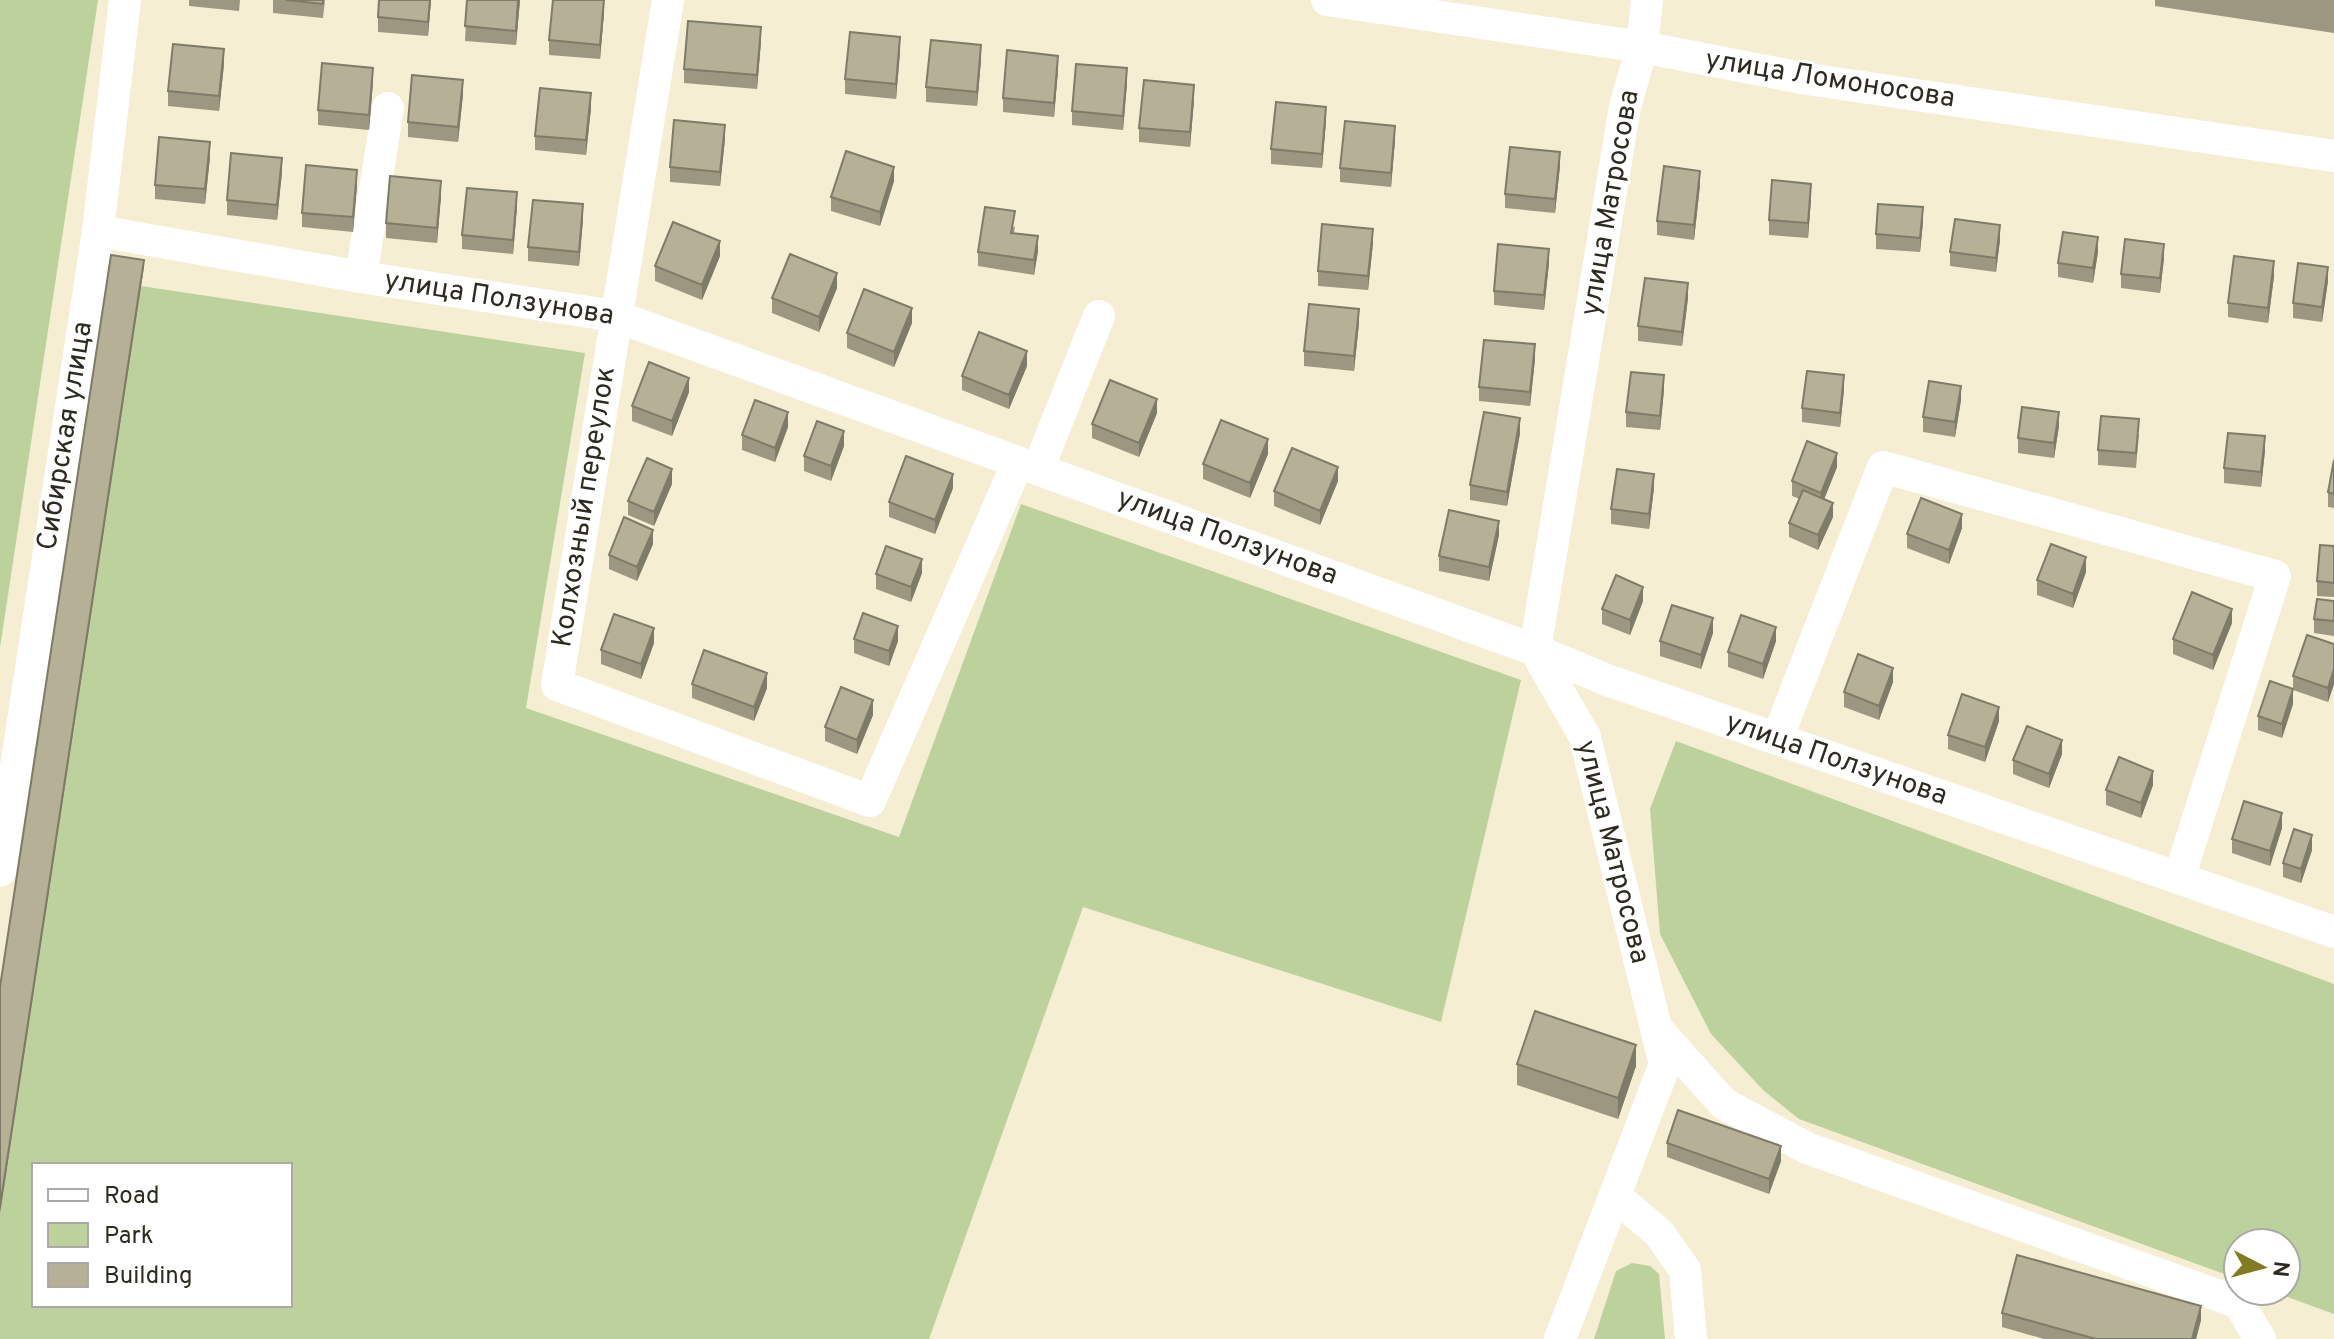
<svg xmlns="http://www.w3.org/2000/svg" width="2334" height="1339" font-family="Overpass,sans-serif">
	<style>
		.green { fill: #bdd19d; fill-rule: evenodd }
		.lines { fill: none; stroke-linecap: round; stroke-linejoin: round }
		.minor { stroke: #fff; stroke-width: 32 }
		.wall { fill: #9d9781 }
		.shaded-wall { fill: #7f7b69 }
		.building { fill: #b6b096; stroke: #7f7b69; stroke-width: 2 }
		.labels { text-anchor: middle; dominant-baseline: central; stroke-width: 6; stroke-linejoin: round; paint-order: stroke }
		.street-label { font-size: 28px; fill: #2d2a20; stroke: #fff }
	</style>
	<rect width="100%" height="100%" fill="#f5eed3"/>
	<path class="green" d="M0 0H98L0 648Z
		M141 286 585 353 526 708 899 837 1021 504 1521 680 1441 1022 1083 907 929 1339H0V1214ZM34 1165H290V1305H34Z
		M1676 741 2334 984V1314L2271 1291H2286V1243H2238V1279L1799 1119 1764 1091 1711 1034 1660 934 1650 809Z
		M1632 1263 1650 1266 1659 1274 1665 1339H1594L1616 1271Z"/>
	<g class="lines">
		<path class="minor" d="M668 0 557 685 870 801 1018 462
			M1327 0 1642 47 1807 79 2334 156
			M1647 0 1642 47 1625 107 1535 650 1585 737 1656 1028 1724 1104 1807 1148 2239 1303 2260 1339
			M98 231 361 277 615 316 1535 650 1607 680 2334 932
			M361 277 388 108
			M1038 469 1099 316
			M1777 739 1883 467 2275 576 2179 878
			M0 871 98 231 125 0
			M1615 1196 1659 1233 1685 1270 1691 1339
			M1560 1339 1665 1064 1656 1028"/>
	</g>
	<path class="wall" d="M189 0H240L239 11 189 6Z
		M273 0H325L323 18 273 13Z
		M431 0 428 36 378 32V17Z
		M467 0H520L516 45 465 41Z
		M2155 0H2334V33L2155 6Z
		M604 13 600 59 549 55V40Z
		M761 41 757 89 684 83V69Z
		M900 52 896 99 845 94V79Z
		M981 60 977 106 926 102V87Z
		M224 64 219 111 168 106V91Z
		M1058 70 1054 117 1003 112V98Z
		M373 82 369 130 318 125V110Z
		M1127 83 1123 130 1072 125V111Z
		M463 94 458 142 408 137V122Z
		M1194 100 1190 147 1139 142V128Z
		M591 108 586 155 535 150V136Z
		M1326 121 1322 168 1271 164V149Z
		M725 139 720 186 670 182V167Z
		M1395 140 1391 187 1340 182V168Z
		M210 157 205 204 155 199V185Z
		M1560 166 1555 213 1505 208V194Z
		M282 172 277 220 227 215V200Z
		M894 181 880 226 831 211V197Z
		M357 185 353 232 302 227V213Z
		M1700 185 1694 240 1657 235V221Z
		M441 196 437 243 386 238V223Z
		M1811 198 1808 238 1769 235V220Z
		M517 207 513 254 462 249V235Z
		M583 219 579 266 528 261V247Z
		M1923 222 1920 252 1876 249V234Z
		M1015 226 1014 233 1038 251 1034 275 978 266V252Z
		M2000 240 1996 272 1950 266V252Z
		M1373 243 1368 290 1318 286V271Z
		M2098 252 2093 283 2058 277V263Z
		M720 256 702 300 655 281V266Z
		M2164 258 2160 293 2121 288V274Z
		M1549 263 1544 310 1494 305V291Z
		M2274 276 2268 323 2228 317V303Z
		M2328 281 2322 322 2293 318V303Z
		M837 288 819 332 772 313V298Z
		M1688 298 1682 346 1638 341V326Z
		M912 323 894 367 847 348V333Z
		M1359 323 1354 371 1304 366V351Z
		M1535 359 1530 406 1479 401V387Z
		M1027 366 1009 409 962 390V376Z
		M1664 390 1660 430 1626 427V412Z
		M1844 390 1840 427 1802 422V408Z
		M689 392 672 436 632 421V406Z
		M1961 400 1955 437 1923 432V417Z
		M1157 413 1139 457 1092 438V424Z
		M2059 426 2054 458 2018 453V438Z
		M788 427 775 462 742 450V435Z
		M1520 433 1507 506 1470 500V485Z
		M2139 434 2136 468 2098 465V450Z
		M844 446 831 481 804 471V456Z
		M2265 451 2261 487 2224 483V468Z
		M1268 454 1250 498 1203 479V464Z
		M2334 460V508L2328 507V492Z
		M1837 467 1824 499 1833 517 1818 550 1789 537V523L1800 499 1792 496V481Z
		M1338 481 1320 525 1274 506V491Z
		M672 484 654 526 628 515V501Z
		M953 488 935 534 889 517V502Z
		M1654 488 1649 529 1611 524V509Z
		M1962 528 1949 564 1907 548V534Z
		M1499 535 1489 581 1439 571V556Z
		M653 544 637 581 609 569V555Z
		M2334 546V597L2317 596V581Z
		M2086 572 2073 608 2037 595V580Z
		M922 573 911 602 876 589V574Z
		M1643 601 1630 635 1602 624V609Z
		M2334 601V636L2314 633V619Z
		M2232 623 2213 670 2173 654V639Z
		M1713 633 1701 669 1660 656V641Z
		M854 639 898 641 889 666 854 653Z
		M1776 641 1763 679 1728 667V652Z
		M654 643 641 679 601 664V650Z
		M2334 644V684L2328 702 2293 690V704L2282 738 2258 730V716L2293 689V676Z
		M1893 682 1879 720 1844 707V692Z
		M692 684 767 688 754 721 692 698Z
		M873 715 857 754 825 741V727Z
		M1999 721 1985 762 1948 749V735Z
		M2062 754 2049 788 2013 774V760Z
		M2153 785 2141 818 2106 805V790Z
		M2282 828 2270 866 2232 853V839Z
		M2312 850 2301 883 2283 877V863Z
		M1517 1064 1636 1066 1618 1119 1517 1085Z
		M1667 1143 1781 1161 1769 1194 1667 1157Z
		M2002 1313 2201 1320 2196 1339H2044L2002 1327Z"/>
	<path class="shaded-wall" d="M430 0H431L428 36V22Z
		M518 0H520L516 45V31Z
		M604 0V13L600 59V45Z
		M761 27V41L757 89V75Z
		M900 37V52L896 99V84Z
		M981 45V60L977 106V92Z
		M224 49V64L219 111V96Z
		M1058 56V70L1054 117V103Z
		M373 68V82L369 130V115Z
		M1127 68V83L1123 130V116Z
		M463 80V94L458 142V127Z
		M1194 85V100L1190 147V132Z
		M591 93V108L586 155V140Z
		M1326 107V121L1322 168V154Z
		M725 125V139L720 186V172Z
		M1395 126V140L1391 187V173Z
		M210 142V157L205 204V189Z
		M1560 152V166L1555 213V199Z
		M282 158V172L277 220V205Z
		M894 167V181L880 226V212Z
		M357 170V185L353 232V217Z
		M1700 171V185L1694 240V225Z
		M441 181V196L437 243V228Z
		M1811 184V198L1808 238V223Z
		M517 192V207L513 254V240Z
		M583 204V219L579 266V252Z
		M1923 207V222L1920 252V238Z
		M2000 225V240L1996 272V258Z
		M1373 229V243L1368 290V276Z
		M1038 236V251L1034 275V260Z
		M2098 237V252L2093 283V268Z
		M720 241V256L702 300V285Z
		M2164 244V258L2160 293V278Z
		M1549 249V263L1544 310V295Z
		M144 260V267L0 1214V1207Z
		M2274 261V276L2268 323V308Z
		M2328 267V281L2322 322V307Z
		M837 273V288L819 332V317Z
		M1688 283V298L1682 346V332Z
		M912 308V323L894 367V352Z
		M1359 309V323L1354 371V356Z
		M1535 344V359L1530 406V392Z
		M1027 351V366L1009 409V395Z
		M1664 375V390L1660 430V416Z
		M1844 375V390L1840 427V413Z
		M689 378V392L672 436V421Z
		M1961 386V400L1955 437V422Z
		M1157 399V413L1139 457V443Z
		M788 412V427L775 462V448Z
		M2059 412V426L2054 458V443Z
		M1520 418V433L1507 506V492Z
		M844 431V446L831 481V466Z
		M2265 436V451L2261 487V472Z
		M1268 439V454L1250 498V483Z
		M1837 453V467L1821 507V493Z
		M1338 467V481L1320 525V511Z
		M672 469V484L654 526V512Z
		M953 474V488L935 534V520Z
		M1654 474V488L1649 529V514Z
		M1833 503V517L1818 550V535Z
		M1962 514V528L1949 564V550Z
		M1499 521V535L1489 581V567Z
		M653 530V544L637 581V567Z
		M2086 557V572L2073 608V594Z
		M922 559V573L911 602V587Z
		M1643 587V601L1630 635V620Z
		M2232 609V623L2213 670V655Z
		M1713 618V633L1701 669V655Z
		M898 626V641L889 666V651Z
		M1776 627V641L1763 679V664Z
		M654 628V643L641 679V664Z
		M1893 668V682L1879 720V706Z
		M2334 669V684L2328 702V688Z
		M767 673V688L754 721V707Z
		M2293 689V704L2282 738V724Z
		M873 700V715L857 754V740Z
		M1999 707V721L1985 762V747Z
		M2062 740V754L2049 788V774Z
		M2153 771V785L2141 818V803Z
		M2282 813V828L2270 866V851Z
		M2312 835V850L2301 883V869Z
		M1636 1045V1066L1618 1119V1098Z
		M1781 1146V1161L1769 1194V1179Z
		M2201 1306V1320L2196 1339H2192Z"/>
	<path class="building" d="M286 0H323V4Z
		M379 0H430L428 22 378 17Z
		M467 0H518L516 31 465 26Z
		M553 0H604L600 45 549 40Z
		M688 21 761 27 757 75 684 69Z
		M850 32 900 37 896 84 845 79Z
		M931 40 981 45 977 92 926 87Z
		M173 44 224 49 219 96 168 91Z
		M1007 50 1058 56 1054 103 1003 98Z
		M322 63 373 68 369 115 318 110Z
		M1076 64 1127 68 1123 116 1072 111Z
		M412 75 463 80 458 127 408 122Z
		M1144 80 1194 85 1190 132 1139 128Z
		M540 88 591 93 586 140 535 136Z
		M1276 102 1326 107 1322 154 1271 149Z
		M674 120 725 125 720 172 670 167Z
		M1345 121 1395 126 1391 173 1340 168Z
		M159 137 210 142 205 189 155 185Z
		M1510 147 1560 152 1555 199 1505 194Z
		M846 151 894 167 880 212 831 197Z
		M231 153 282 158 277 205 227 200Z
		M306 165 357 170 353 217 302 213Z
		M1664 166 1700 171 1694 225 1657 221Z
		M390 176 441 181 437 228 386 223Z
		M1772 180 1811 184 1808 223 1769 220Z
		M467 188 517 192 513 240 462 235Z
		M533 200 583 204 579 252 528 247Z
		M1878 204 1923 207 1920 238 1876 234Z
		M985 207 1015 211 1011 233 1038 236 1034 260 978 252Z
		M1955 219 2000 225 1996 258 1950 252Z
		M673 222 720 241 702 285 655 266Z
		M1322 224 1373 229 1368 276 1318 271Z
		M2063 232 2098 237 2093 268 2058 263Z
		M2125 239 2164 244 2160 278 2121 274Z
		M1498 244 1549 249 1544 295 1494 291Z
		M790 254 837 273 819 317 772 298Z
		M111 255 144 260 0 1207V987Z
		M2234 256 2274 261 2268 308 2228 303Z
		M2298 263 2328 267 2322 307 2293 303Z
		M1645 278 1688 283 1682 332 1638 326Z
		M864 289 912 308 894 352 847 333Z
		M1309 304 1359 309 1354 356 1304 351Z
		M979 332 1027 351 1009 395 962 376Z
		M1484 340 1535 344 1530 392 1479 387Z
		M649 362 689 378 672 421 632 406Z
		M1807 371 1844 375 1840 413 1802 408Z
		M1631 372 1664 375 1660 416 1626 412Z
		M1110 380 1157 399 1139 443 1092 424Z
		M1929 381 1961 386 1955 422 1923 417Z
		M755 400 788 412 775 448 742 435Z
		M2022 407 2059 412 2054 443 2018 438Z
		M1484 412 1520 418 1507 492 1470 485Z
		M2101 416 2139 419 2136 453 2098 450Z
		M1221 420 1268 439 1250 483 1203 464Z
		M817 421 844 431 831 466 804 456Z
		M2228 433 2265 436 2261 472 2224 468Z
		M1807 441 1837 453 1821 493 1792 481Z
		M1292 448 1338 467 1320 511 1274 491Z
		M906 456 953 474 935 520 889 502Z
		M647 458 672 469 654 512 628 501Z
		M2334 460V494L2328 492Z
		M1617 469 1654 474 1649 514 1611 509Z
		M1803 490 1833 503 1818 535 1789 523Z
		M1921 498 1962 514 1949 550 1907 534Z
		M1449 510 1499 521 1489 567 1439 556Z
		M624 517 653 530 637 567 609 555Z
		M2051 544 2086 557 2073 594 2037 580Z
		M2320 545 2334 546V583L2317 581Z
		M886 546 922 559 911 587 876 574Z
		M1616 575 1643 587 1630 620 1602 609Z
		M2192 592 2232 609 2213 655 2173 639Z
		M2317 599 2334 601V621L2314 619Z
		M1672 605 1713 618 1701 655 1660 641Z
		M863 613 898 626 889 651 854 639Z
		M614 614 654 628 641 664 601 650Z
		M1741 615 1776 627 1763 664 1728 652Z
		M2307 635 2334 644V669L2328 688 2293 676Z
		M704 650 767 673 754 707 692 684Z
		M1858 654 1893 668 1879 706 1844 692Z
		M2270 681 2293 689 2282 724 2258 716Z
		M841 687 873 700 857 740 825 727Z
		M1962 694 1999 707 1985 747 1948 735Z
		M2027 726 2062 740 2049 774 2013 760Z
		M2119 757 2153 771 2141 803 2106 790Z
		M2244 801 2282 813 2270 851 2232 839Z
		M2294 829 2312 835 2301 869 2283 863Z
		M1535 1011 1636 1045 1618 1098 1517 1064Z
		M1678 1110 1781 1146 1769 1179 1667 1143Z
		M2017 1255 2201 1306 2192 1339H2096L2002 1313Z"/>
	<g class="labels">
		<g class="street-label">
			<text transform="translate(1830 80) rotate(9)">улица Ломоносова</text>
			<text transform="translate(1611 203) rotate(-80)">улица Матросова</text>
			<text transform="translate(499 299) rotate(9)">улица Ползунова</text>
			<text transform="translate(66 436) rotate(-81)">Сибирская улица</text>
			<text transform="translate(585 507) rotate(-81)">Колхозный переулок</text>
			<text transform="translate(1227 538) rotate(20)">улица Ползунова</text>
			<text transform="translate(1836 760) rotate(19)">улица Ползунова</text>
			<text transform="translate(1612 852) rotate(76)">улица Матросова</text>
		</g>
	</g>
	<rect x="32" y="1163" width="260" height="144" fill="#ffffff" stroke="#abaaa6" stroke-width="2"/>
	<rect x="48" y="1189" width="40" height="12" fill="#ffffff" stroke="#abaaa6" stroke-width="2"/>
	<text x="104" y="1203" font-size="24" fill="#2d2a20">Road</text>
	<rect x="48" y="1223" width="40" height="24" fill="#bdd19d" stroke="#abaaa6" stroke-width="2"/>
	<text x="104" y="1243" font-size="24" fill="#2d2a20">Park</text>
	<rect x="48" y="1263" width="40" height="24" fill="#b6b096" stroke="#abaaa6" stroke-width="2"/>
	<text x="104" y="1283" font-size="24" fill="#2d2a20">Building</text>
	<g transform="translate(2262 1267) rotate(96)"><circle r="38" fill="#ffffff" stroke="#abaaa6" stroke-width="2"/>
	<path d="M0-6L14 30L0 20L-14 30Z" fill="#837b20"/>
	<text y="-12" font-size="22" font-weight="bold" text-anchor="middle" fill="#2d2a20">N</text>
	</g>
</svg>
